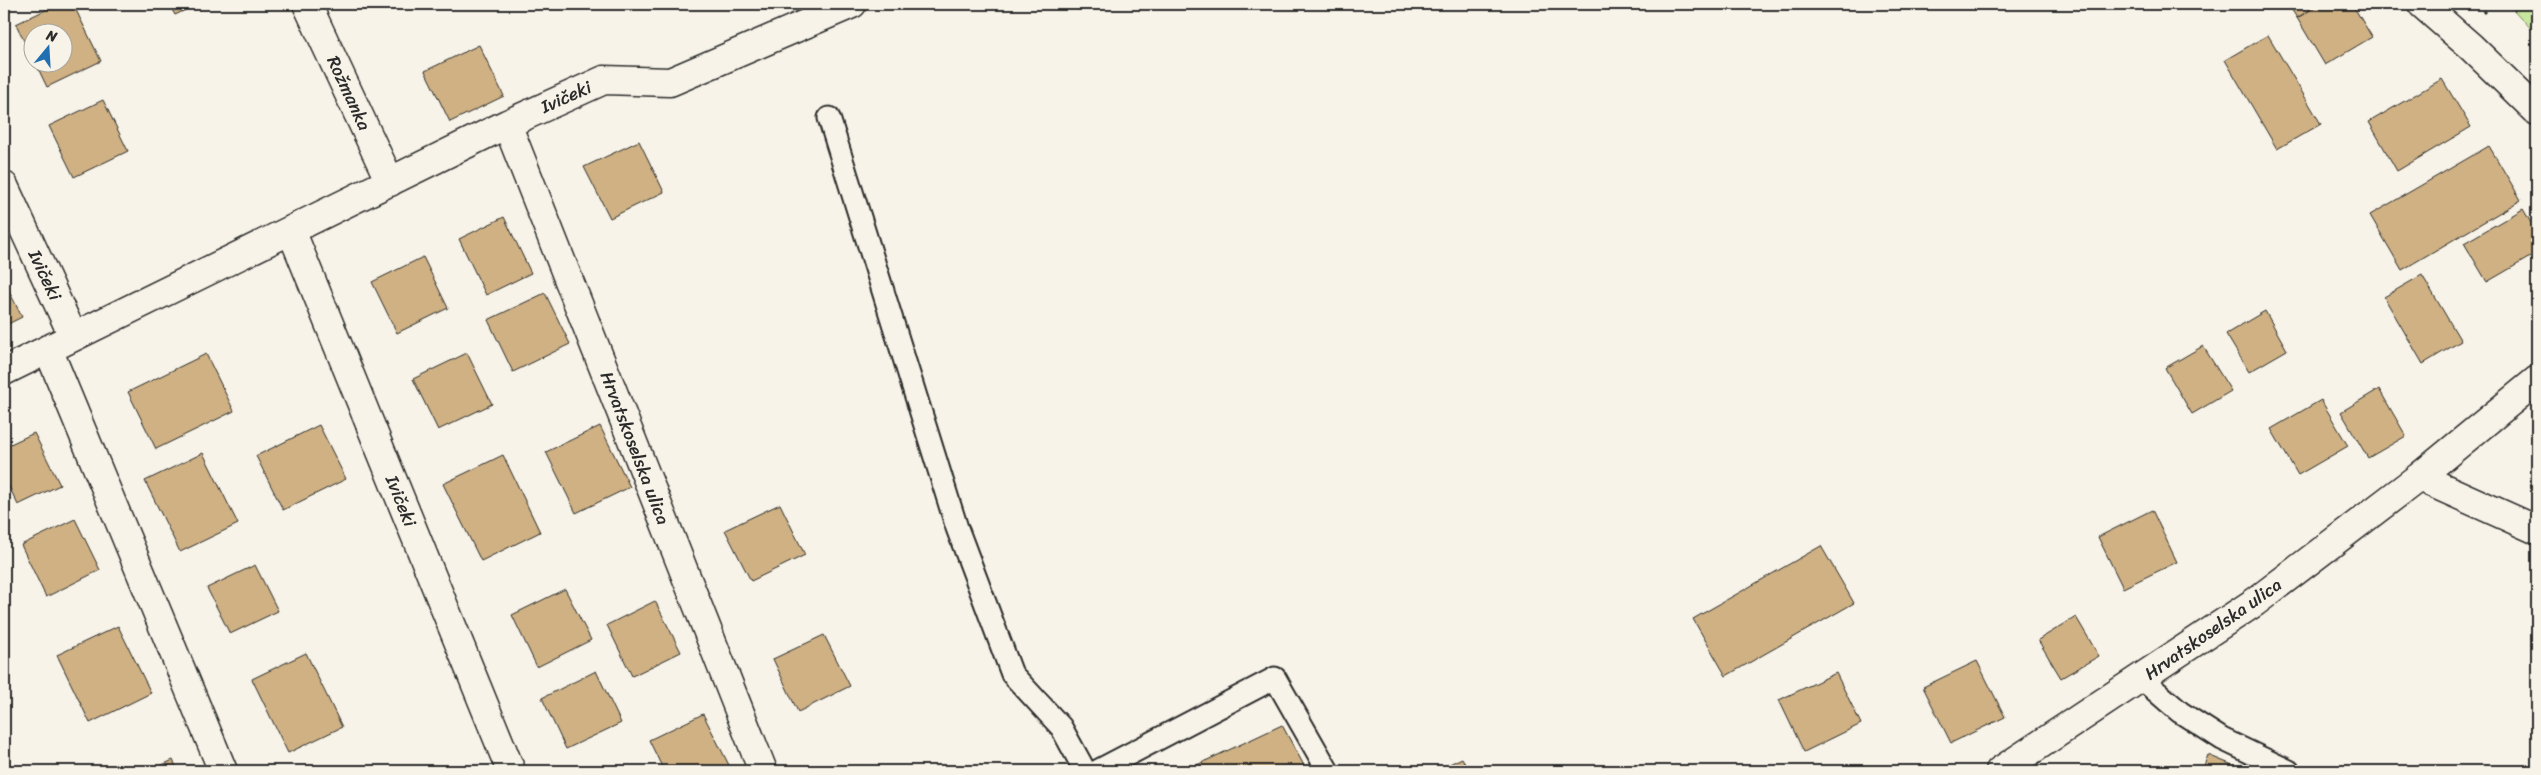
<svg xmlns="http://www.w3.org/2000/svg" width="2541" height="775" font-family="Sriracha,sans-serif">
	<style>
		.green { fill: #c7e69e; stroke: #798864 }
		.building { fill: #cfb183; stroke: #2b2b2b }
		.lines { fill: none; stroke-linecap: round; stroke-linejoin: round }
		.lane-casing { stroke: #2b2b2b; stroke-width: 25 }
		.street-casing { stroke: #2b2b2b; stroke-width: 31 }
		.path { stroke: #2b2b2b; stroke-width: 3; stroke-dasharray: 5 4; stroke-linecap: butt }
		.lane { stroke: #f7f3e8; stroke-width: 21 }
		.street { stroke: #f7f3e8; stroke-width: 28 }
		.labels { text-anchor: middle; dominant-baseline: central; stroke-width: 5; stroke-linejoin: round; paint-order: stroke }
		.street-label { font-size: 18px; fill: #2b2b2b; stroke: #f7f3e8 }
	</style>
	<rect width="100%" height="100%" fill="#f7f3e8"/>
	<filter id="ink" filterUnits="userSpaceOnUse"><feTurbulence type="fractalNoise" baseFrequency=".02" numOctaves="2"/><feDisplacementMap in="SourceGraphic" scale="10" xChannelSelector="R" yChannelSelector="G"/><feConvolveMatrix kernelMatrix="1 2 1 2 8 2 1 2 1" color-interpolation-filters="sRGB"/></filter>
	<g filter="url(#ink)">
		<path class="green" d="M2508 4H2537V35Z"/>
		<path class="building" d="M58 4H73L101 61 47 87 35 62H62V32H32V58L16 24Z
			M169 4H198L175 15Z
			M2288 4H2320L2297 18Z
			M2320 4H2352L2372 37 2325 65 2297 18Z
			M2268 35 2321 124 2277 149 2225 60Z
			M479 45 504 96 450 122 425 71Z
			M2442 79 2471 127 2397 171 2369 122Z
			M103 100 128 151 74 177 49 126Z
			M639 141 664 192 610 218 584 167Z
			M2489 146 2521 200 2402 270 2370 215Z
			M2523 209 2537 233V253L2487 282 2464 243Z
			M504 217 531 273 486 295 459 239Z
			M423 257 448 308 397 333 372 282Z
			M2422 275 2461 341 2423 364 2384 297Z
			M4 281 22 317 4 326Z
			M545 293 570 344 513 372 488 320Z
			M2265 311 2287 350 2249 372 2226 334Z
			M2203 346 2231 391 2192 414 2165 368Z
			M467 353 492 404 438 430 413 379Z
			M206 354 234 411 156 449 128 392Z
			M2379 389 2406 436 2368 458 2341 412Z
			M2321 400 2348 446 2298 475 2271 429Z
			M319 425 346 479 283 510 256 456Z
			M600 426 630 487 576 513 546 452Z
			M34 433 60 485 18 505 4 476V447Z
			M203 453 238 524 180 552 145 481Z
			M503 455 540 532 481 561 443 484Z
			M780 504 805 555 751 581 725 530Z
			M2152 510 2177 562 2123 588 2098 537Z
			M75 519 100 570 46 597 21 545Z
			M1821 546 1854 603 1726 676 1693 619Z
			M255 565 278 611 230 634 207 588Z
			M565 589 591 640 537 667 512 615Z
			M655 601 681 652 632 676 607 625Z
			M2076 617 2099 656 2061 678 2038 640Z
			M118 626 151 693 90 723 57 655Z
			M824 635 850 686 798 712 773 659Z
			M306 653 342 727 288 753 252 679Z
			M1977 661 2005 717 1951 743 1923 687Z
			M596 671 621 723 566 749 542 698Z
			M1836 673 1861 724 1804 752 1779 700Z
			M703 714 732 771H664L649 740Z
			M1282 725 1307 771H1184Z
			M2208 755 2247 771H2202Z
			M1462 758 1469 771H1435Z
			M7 759 12 771H4V761Z
			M173 760 178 771H149Z"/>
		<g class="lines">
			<defs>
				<path id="lane" d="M829 118 957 528 1012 674 1061 727 1085 771
					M2142 679 2180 712 2222 739 2289 771
					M1097 771 1275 678 1328 771"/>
				<path id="street" d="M307 4 390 182
					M2422 4 2471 47 2537 111
					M507 124 763 771
					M4 186 73 336
					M291 230 511 771
					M48 349 223 771
					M4 371 507 124 604 80 670 82 852 4
					M2419 477 2537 530
					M2000 771 2255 602 2419 477 2537 380"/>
			</defs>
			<use href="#lane" class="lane-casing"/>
			<use href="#street" class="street-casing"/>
			<path class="path" d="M2477 4 2485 13"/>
			<use href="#lane" class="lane"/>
			<use href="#street" class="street"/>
		</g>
	</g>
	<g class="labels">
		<g class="street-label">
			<text transform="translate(349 93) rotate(65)">Rožmanka</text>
			<text transform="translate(566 97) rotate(-24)">Ivičeki</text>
			<text transform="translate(45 275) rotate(65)">Ivičeki</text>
			<text transform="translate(635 448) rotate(69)">Hrvatskoselska ulica</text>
			<text transform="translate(401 501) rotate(68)">Ivičeki</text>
			<text transform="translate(2213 629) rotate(-35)">Hrvatskoselska ulica</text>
		</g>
	</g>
	<rect width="2541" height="775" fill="none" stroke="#f7f3e8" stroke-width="20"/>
	<rect x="10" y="10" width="2521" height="755" fill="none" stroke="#2b2b2b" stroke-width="2" filter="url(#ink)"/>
	<g transform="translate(48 48) rotate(18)"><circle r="24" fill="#f7f3e8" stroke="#a5a39c"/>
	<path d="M0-4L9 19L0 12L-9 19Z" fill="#1f6fb2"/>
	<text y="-8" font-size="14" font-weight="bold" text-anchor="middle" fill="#2b2b2b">N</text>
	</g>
</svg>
